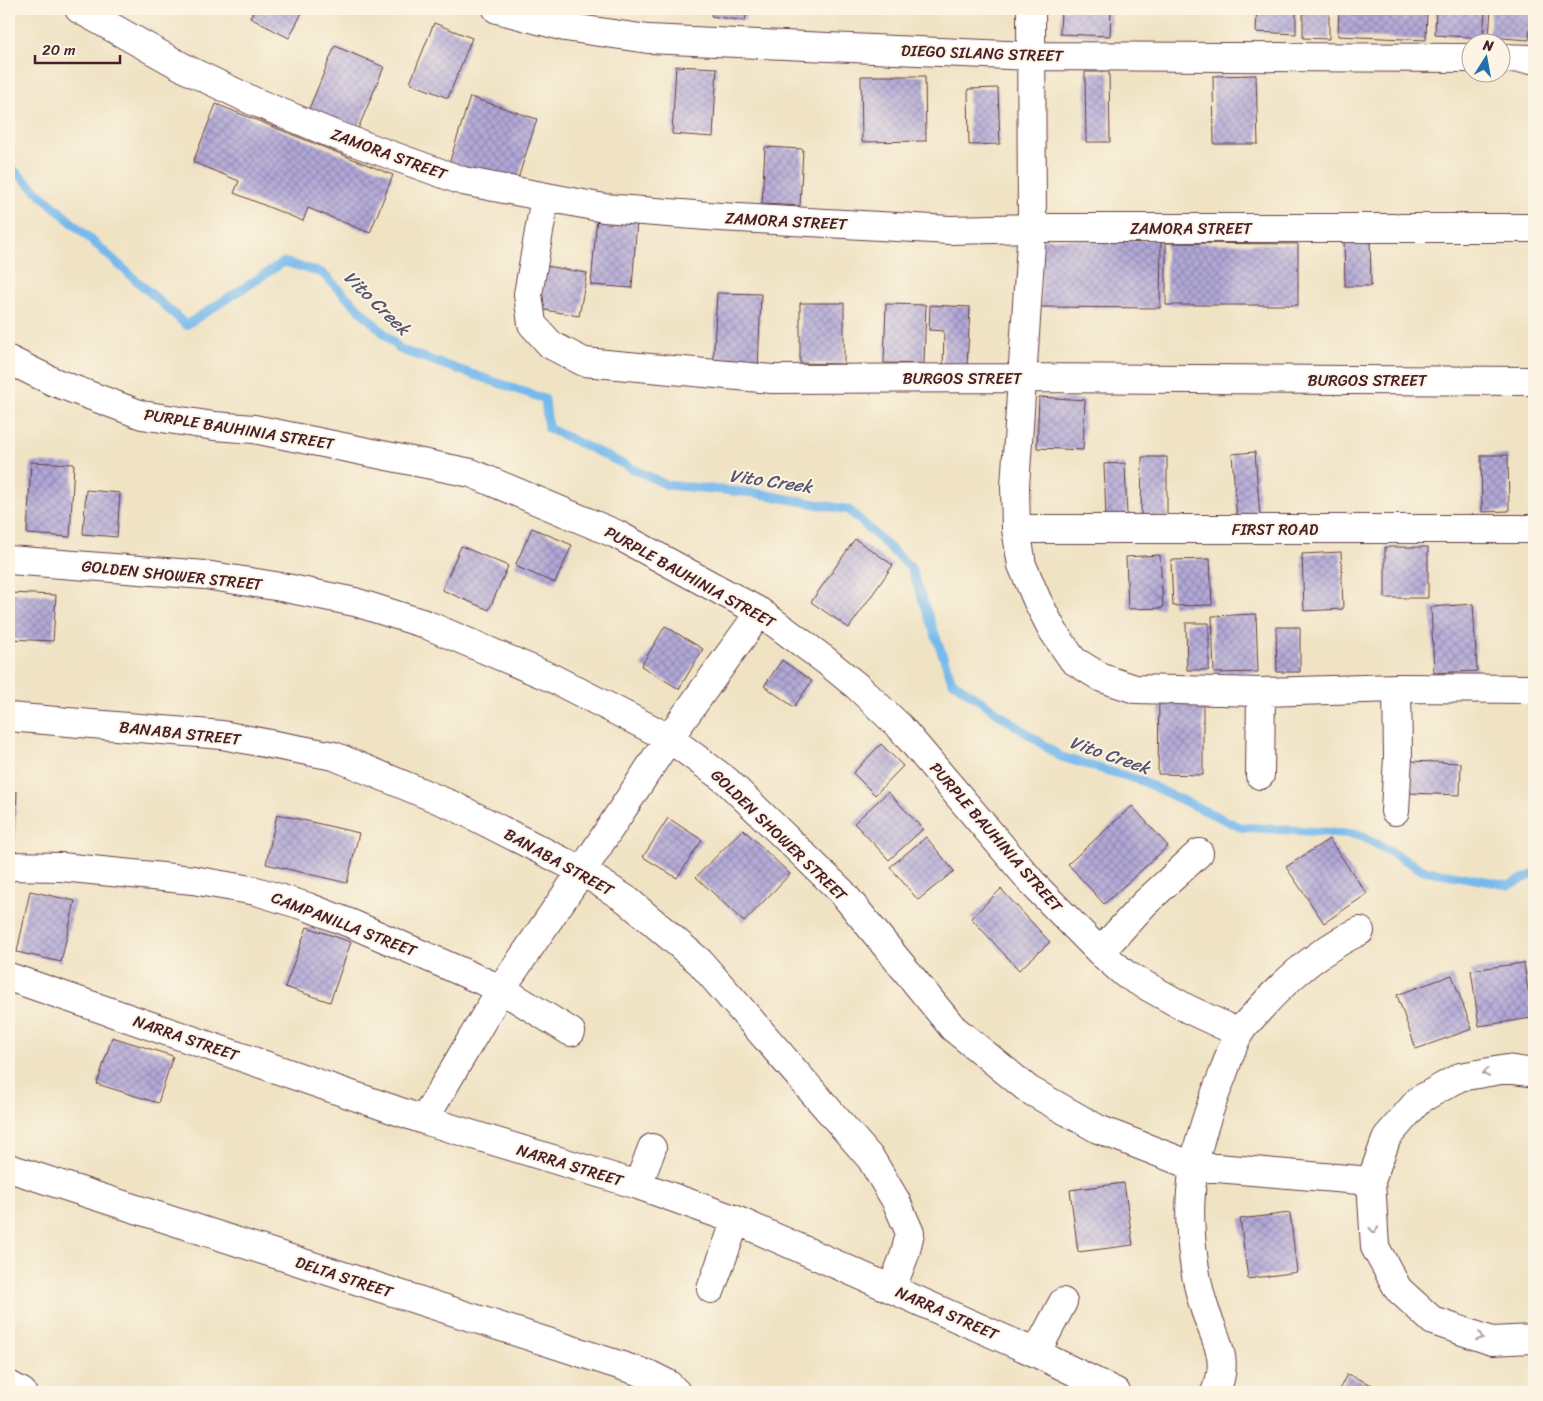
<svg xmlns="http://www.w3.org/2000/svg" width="1543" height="1401" font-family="Sriracha,sans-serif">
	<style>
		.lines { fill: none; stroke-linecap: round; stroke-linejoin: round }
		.stream { stroke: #77b9ec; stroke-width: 9 }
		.building { fill: url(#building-cross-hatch) }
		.minor-casing { stroke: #633c42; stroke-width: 30 }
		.minor { stroke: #fff; stroke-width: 28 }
		.oneway { stroke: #ae9aa0 }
		.labels { text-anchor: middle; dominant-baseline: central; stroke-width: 4; stroke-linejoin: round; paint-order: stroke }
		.street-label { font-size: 16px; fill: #4a1f2b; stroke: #fcf5e5 }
		.water-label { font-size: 18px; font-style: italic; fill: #5a556f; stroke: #fcf5e5 }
	</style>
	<defs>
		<pattern id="building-cross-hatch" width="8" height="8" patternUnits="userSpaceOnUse" patternTransform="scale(1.25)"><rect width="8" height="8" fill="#b1a8d8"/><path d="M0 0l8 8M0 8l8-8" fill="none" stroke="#9288af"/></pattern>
	</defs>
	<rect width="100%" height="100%" fill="#fcf5e5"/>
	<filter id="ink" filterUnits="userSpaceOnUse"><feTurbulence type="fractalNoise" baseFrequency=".02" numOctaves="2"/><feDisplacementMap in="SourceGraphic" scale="10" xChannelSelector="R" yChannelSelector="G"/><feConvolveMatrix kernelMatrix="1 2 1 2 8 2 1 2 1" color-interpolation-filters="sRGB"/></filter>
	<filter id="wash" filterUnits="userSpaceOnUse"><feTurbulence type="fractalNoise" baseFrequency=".0096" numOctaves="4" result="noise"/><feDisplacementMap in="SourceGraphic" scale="20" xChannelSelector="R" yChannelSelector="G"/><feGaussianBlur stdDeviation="1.12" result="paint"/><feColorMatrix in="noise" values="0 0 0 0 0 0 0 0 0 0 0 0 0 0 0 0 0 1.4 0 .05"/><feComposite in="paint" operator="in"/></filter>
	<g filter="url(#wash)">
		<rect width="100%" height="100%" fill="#f0e3c4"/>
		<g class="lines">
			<path class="stream" d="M9 166 186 325 284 262 322 273 401 350 545 399 548 428 667 485 755 493 849 510 911 568 952 681 1061 757 1139 780 1240 827 1358 834 1423 870 1509 885 1534 874"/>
		</g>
		<g id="blocks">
			<path class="building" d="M255 9H304L289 38 250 18Z
				M712 9H747L745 21 711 16Z
				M1061 9H1111L1110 36 1060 34Z
				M1257 9H1296V34L1256 32Z
				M1303 9H1329V39L1303 38Z
				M1339 9H1427L1426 40 1338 36Z
				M1436 9H1485L1483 38 1435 35Z
				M1491 9H1532L1529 40 1489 37Z
				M434 23 472 38 448 98 410 83Z
				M335 46 384 67 355 136 306 116Z
				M676 66 717 68 713 137 672 134Z
				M1085 72H1109L1110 142H1086Z
				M1256 75 1258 144H1214L1213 76Z
				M861 76H925L926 141 862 142Z
				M998 88 1000 144 969 145 968 89Z
				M470 97 537 119 515 188 448 167Z
				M216 104 393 175 370 233 308 208 303 221 234 193 239 181 193 162Z
				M765 147 803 149 800 206 762 204Z
				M597 217 637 221 632 288 591 285Z
				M1370 234 1371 286H1345L1344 235Z
				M1042 239 1161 240 1160 308 1041 307Z
				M1166 243 1298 244V305H1166Z
				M546 266 587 273 579 316 539 309Z
				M717 293 761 294 758 369 713 367Z
				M800 303H844V364L800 363Z
				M886 304 926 305 924 364 884 363Z
				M930 305 970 307 967 368H943L944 331 929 330Z
				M1039 397 1085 400 1083 450 1037 448Z
				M1255 452 1260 518 1237 520 1232 454Z
				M1481 455H1508L1509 511 1482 512Z
				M1142 457H1167V518H1141Z
				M31 462 74 464 70 537 27 534Z
				M1125 463 1127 517 1106 518 1104 464Z
				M86 490 120 493 117 537 83 534Z
				M532 528 572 545 555 583 515 566Z
				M855 539 893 565 849 628 811 602Z
				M461 546 508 566 489 610 442 590Z
				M1385 547H1428V598H1385Z
				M1341 552 1343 609 1304 611 1302 554Z
				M1160 555 1163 608 1128 609 1126 557Z
				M1210 559 1212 605 1173 606 1171 560Z
				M9 593 56 595 53 641 9 639Z
				M1473 604 1477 671 1434 673 1431 607Z
				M1256 614 1258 672 1214 673 1212 616Z
				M1186 623H1209V670H1187Z
				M665 626 703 649 679 689 641 666Z
				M1276 627H1300V672H1277Z
				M782 660 812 681 794 707 764 686Z
				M1159 697H1203V775L1158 774Z
				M881 744 903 766 875 795 853 773Z
				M1409 761 1461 763 1460 795 1408 793Z
				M9 792H17L14 854 9 853Z
				M888 792 923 829 889 860 854 823Z
				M1132 806 1168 846 1104 904 1068 864Z
				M277 814 359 833 347 883 266 864Z
				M668 818 702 840 677 878 643 857Z
				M743 829 790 874 744 922 696 877Z
				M926 837 954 871 918 900 890 867Z
				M1329 839 1367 894 1324 923 1286 867Z
				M1001 889 1050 942 1019 970 971 918Z
				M30 891 75 901 61 962 17 952Z
				M307 927 351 942 330 1002 285 987Z
				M1524 963 1532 1018 1479 1026 1471 970Z
				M1452 975 1472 1029 1416 1049 1397 995Z
				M112 1037 173 1056 158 1103 97 1084Z
				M1124 1183 1133 1245 1078 1252 1070 1190Z
				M1290 1213 1297 1272 1248 1279 1240 1219Z
				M1347 1374 1388 1392H1338Z"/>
		</g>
	</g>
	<g filter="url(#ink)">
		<use href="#blocks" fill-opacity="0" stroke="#633c42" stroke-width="1"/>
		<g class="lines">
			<defs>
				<path id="minor" d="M79 9 188 70 253 101 335 135 463 181 604 208 720 217 950 230 1032 228H1534
					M497 9 565 27 648 39 1031 56 1470 58
					M1031 9 1032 228 1015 486 1016 529 1022 565 1037 600 1053 631 1073 660 1102 678 1135 689 1261 692 1397 688 1534 689
					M1500 58 1534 59
					M545 198 528 294 532 324 551 345 584 362 772 379 1022 378 1534 381
					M9 360 54 382 142 415 214 426 254 429 471 473 616 534 760 612 825 660 858 687 900 727 1036 887 1100 952 1125 974 1188 1009 1239 1033
					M1016 529H1534
					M9 560 205 575 281 587 355 602 425 624 554 679 669 738 727 781 841 891 953 1028 1029 1090 1098 1129 1193 1166 1371 1181
					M9 717 222 735 334 756 454 806 582 871 627 900 700 962 871 1159 896 1201 910 1233 905 1254 892 1288
					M1260 775 1261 692
					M1395 811 1398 757 1397 688
					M9 866 61 867 193 880 256 891 308 907 352 924 501 989 571 1032
					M1100 952 1144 904 1199 853
					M9 977 424 1120 638 1185 736 1220 1036 1353 1116 1392
					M1534 1073 1507 1069 1460 1077 1419 1100 1387 1137 1371 1181 1375 1247 1398 1289 1433 1321 1492 1341 1534 1339
					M424 1120 501 989 582 871 669 738 760 612
					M9 1168 650 1375 668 1384 676 1392
					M638 1185 652 1148
					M711 1289 736 1220
					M1036 1353 1063 1302
					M9 1385 22 1392
					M1215 1392C1231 1361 1215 1339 1205 1310 1200 1295 1196 1277 1194 1262 1183 1189 1196 1141 1223 1074 1228 1061 1232 1044 1240 1032 1244 1025 1251 1019 1257 1012 1287 978 1319 950 1360 931"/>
			</defs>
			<use href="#minor" class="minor-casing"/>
			<use href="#minor" class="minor"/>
		</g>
		<defs><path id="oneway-chevron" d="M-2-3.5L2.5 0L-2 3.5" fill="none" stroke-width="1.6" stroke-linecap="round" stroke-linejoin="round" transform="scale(1.25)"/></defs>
		<g class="oneway">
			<use href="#oneway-chevron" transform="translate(1486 1073) rotate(170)"/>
			<use href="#oneway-chevron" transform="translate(1374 1230) rotate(86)"/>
			<use href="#oneway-chevron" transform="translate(1480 1337) rotate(19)"/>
		</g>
	</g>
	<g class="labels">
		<g class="street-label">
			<text transform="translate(982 53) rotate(2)">DIEGO SILANG STREET</text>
			<text transform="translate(389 154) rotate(20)">ZAMORA STREET</text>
			<text transform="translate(786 221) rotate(3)">ZAMORA STREET</text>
			<text x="1191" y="228">ZAMORA STREET</text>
			<text x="962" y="378">BURGOS STREET</text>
			<text x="1367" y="380">BURGOS STREET</text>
			<text transform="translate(239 429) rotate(9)">PURPLE BAUHINIA STREET</text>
			<text x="1275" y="529">FIRST ROAD</text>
			<text transform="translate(172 575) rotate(6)">GOLDEN SHOWER STREET</text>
			<text transform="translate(690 577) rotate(29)">PURPLE BAUHINIA STREET</text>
			<text transform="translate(180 733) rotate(6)">BANABA STREET</text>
			<text transform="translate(779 835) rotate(44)">GOLDEN SHOWER STREET</text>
			<text transform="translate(996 837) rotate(49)">PURPLE BAUHINIA STREET</text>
			<text transform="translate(559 862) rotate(29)">BANABA STREET</text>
			<text transform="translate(344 924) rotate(21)">CAMPANILLA STREET</text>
			<text transform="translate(186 1038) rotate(19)">NARRA STREET</text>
			<text transform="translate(570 1165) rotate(17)">NARRA STREET</text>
			<text transform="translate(344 1277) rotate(18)">DELTA STREET</text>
			<text transform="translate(947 1313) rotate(24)">NARRA STREET</text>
		</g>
		<g class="water-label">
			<text transform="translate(377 303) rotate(44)">Vito Creek</text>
			<text transform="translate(771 481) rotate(8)">Vito Creek</text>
			<text transform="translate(1110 755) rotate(19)">Vito Creek</text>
		</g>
	</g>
	<rect width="1543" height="1401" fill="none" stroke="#fcf5e5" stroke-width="30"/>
	<g transform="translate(1486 58) rotate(11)"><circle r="24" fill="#fcf5e5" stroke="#b59f9b"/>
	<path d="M0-4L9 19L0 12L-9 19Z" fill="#1f6fb2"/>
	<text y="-8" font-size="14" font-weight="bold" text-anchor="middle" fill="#4a1f2b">N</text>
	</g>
	<path d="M35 55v8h85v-8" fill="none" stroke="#4a1f2b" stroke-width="2.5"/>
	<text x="42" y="55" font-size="15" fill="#4a1f2b" stroke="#fcf5e5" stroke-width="4" paint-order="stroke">20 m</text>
</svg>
